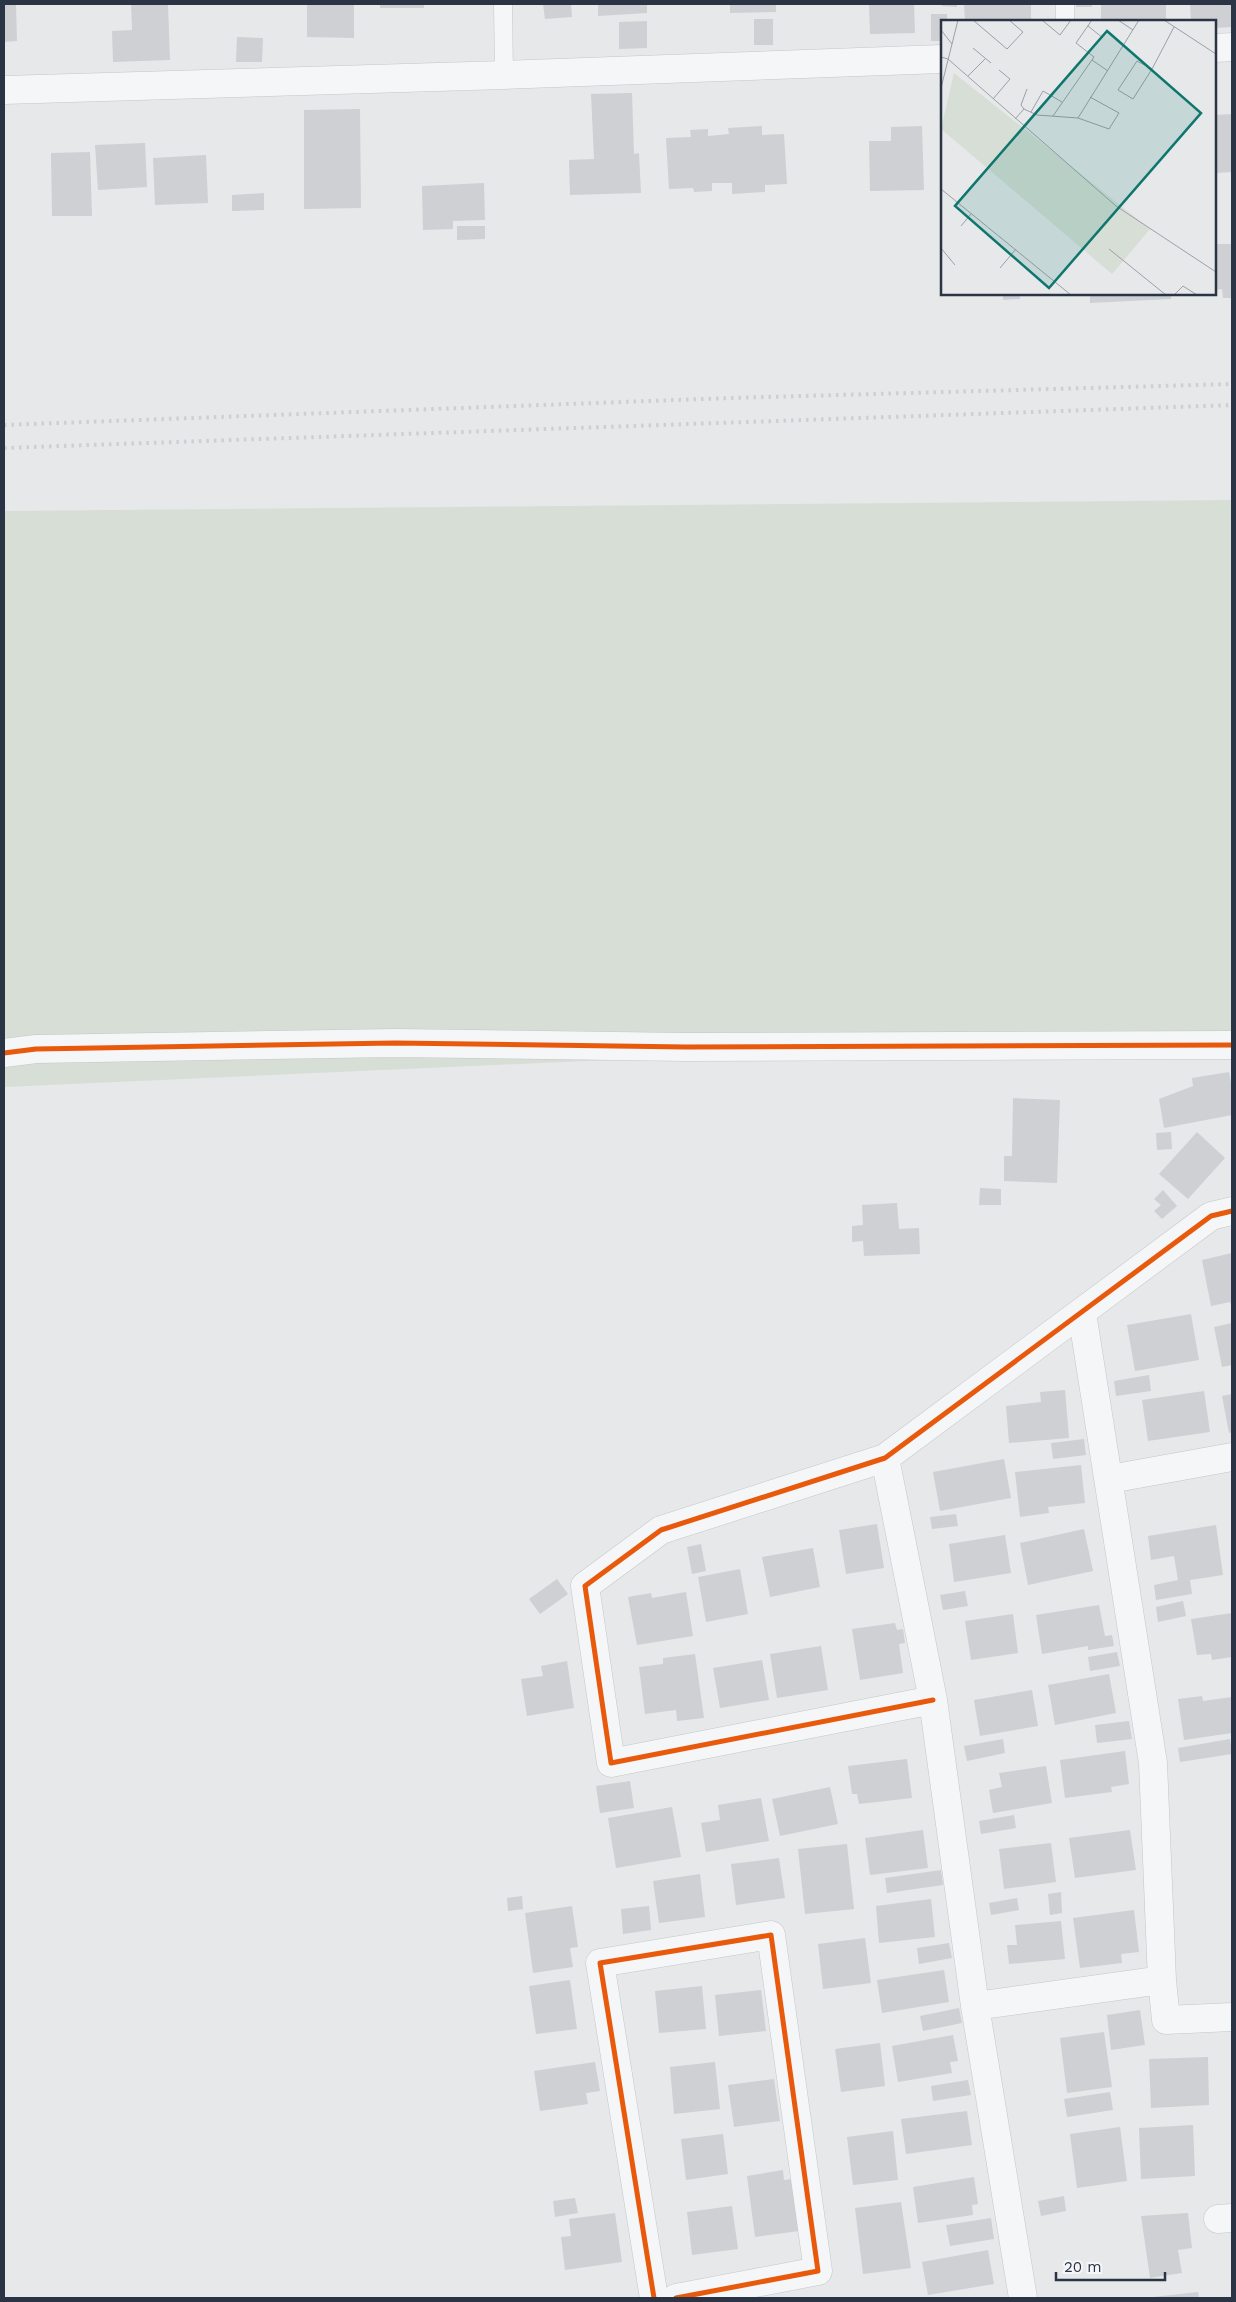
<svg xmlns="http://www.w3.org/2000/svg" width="1236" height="2302" font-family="'Work Sans',sans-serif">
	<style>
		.green { fill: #d6ded6 }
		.building { fill: #ced0d3 }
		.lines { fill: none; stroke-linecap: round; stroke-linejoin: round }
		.service-casing { stroke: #c4c6c8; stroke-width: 19 }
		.minor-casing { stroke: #c4c6c8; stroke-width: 29 }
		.service { stroke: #f5f6f7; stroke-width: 18 }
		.minor { stroke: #f5f6f7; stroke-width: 28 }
		.rail { stroke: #cecfd2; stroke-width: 4; stroke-dasharray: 2.5 5; stroke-linecap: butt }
		.cycleway-casing { stroke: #f4f6f9; stroke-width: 8 }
		.cycleway { stroke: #e8590c; stroke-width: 5 }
		.inset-road { fill: none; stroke: #9ba0a8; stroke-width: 1 }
		.view { fill: #0f766e; fill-opacity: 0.15; stroke: #0f766e; stroke-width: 2.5 }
		.inset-edge { fill: none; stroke: #2b3445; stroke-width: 2.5 }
	</style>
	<rect width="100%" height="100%" fill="#e6e8ea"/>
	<path class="green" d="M1232 500V1032L4 1087V511Z"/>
	<path class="building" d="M4 4H16L17 41 4 42Z
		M131 4H168L170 60 113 62 112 31 132 30Z
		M307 4H354V38L307 37Z
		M380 4H424V8H380Z
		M543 4H571L572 17 545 19Z
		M598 4H647V13L598 16Z
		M730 4H776V12L730 13Z
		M869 4H914L915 33 870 34Z
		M942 4H957V7L942 6Z
		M964 4H1031V21H965Z
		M1076 4H1092V7H1076Z
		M1101 4H1166V21H1101Z
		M1190 4H1232V27L1215 28V21H1191Z
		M931 14H947V21H942V41H931Z
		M754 19H773V45H754Z
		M647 21V48L619 49V22Z
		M237 37 263 38 262 62H236Z
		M632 93 634 154 639 153 641 193 570 195 569 160 594 159 591 94Z
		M360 109 361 208 304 209V110Z
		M1232 114V172L1215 173V115Z
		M762 126V135L784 134 787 184 765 185V192L732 194V183H712V191L694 192 693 188 669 189 666 138 691 137 690 130 708 129V136L729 134 728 128Z
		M922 126 924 190 870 191 869 141H891V127Z
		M145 143 147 187 98 190 95 145Z
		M90 152 92 216H52L51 153Z
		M206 155 208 203 155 205 153 158Z
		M484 183 485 220 453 221V229L423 230 422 186Z
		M264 193V210L232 211V195Z
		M457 226H485V239L457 240Z
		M1215 244H1232V298H1223L1222 289 1215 290Z
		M1003 294H1020V299L1003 300Z
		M1090 294H1171V299L1090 303Z
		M1229 1072 1232 1088V1115L1164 1128 1159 1099 1193 1086 1192 1078Z
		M1013 1098 1060 1100 1057 1183 1004 1181V1156H1012Z
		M1171 1132 1172 1149 1157 1150 1156 1133Z
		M1197 1132 1225 1158 1188 1199 1159 1174Z
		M980 1188 1001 1189V1205H979Z
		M1163 1190 1177 1206 1162 1219 1154 1211 1161 1205 1154 1199Z
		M897 1203 899 1229 919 1228 920 1254 864 1256 863 1241 852 1242V1226L863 1225 862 1205Z
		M1232 1253V1309L1230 1302 1211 1306 1202 1260Z
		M1191 1314 1199 1360 1135 1371 1127 1325Z
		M1232 1323V1365L1222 1367 1214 1327Z
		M1149 1375 1151 1391 1116 1396 1114 1381Z
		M1065 1390 1069 1438 1009 1443 1006 1406 1041 1402 1040 1392Z
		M1204 1391 1210 1432 1148 1441 1142 1400Z
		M1232 1394V1432L1229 1433 1222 1396Z
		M1084 1439 1086 1455 1053 1459 1051 1443Z
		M1004 1459 1011 1498 940 1511 933 1472Z
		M1081 1465 1085 1503 1048 1507 1049 1513 1020 1517 1015 1472Z
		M956 1514 958 1526 932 1529 930 1517Z
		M877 1524 884 1568 846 1574 839 1530Z
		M1216 1525 1223 1575 1190 1580 1192 1594 1156 1600 1154 1585 1178 1580 1174 1556 1151 1560 1148 1536Z
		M1084 1529 1093 1571 1028 1585 1020 1543Z
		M1005 1535 1011 1573 954 1582 949 1544Z
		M701 1544 706 1571 692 1574 687 1547Z
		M813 1548 820 1587 770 1597 762 1557Z
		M740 1569 748 1614 706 1622 698 1577Z
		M557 1579 568 1594 540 1614 529 1599Z
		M965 1591 968 1606 943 1610 940 1595Z
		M686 1592 693 1636 637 1645 628 1597 651 1593 652 1598Z
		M1183 1601 1186 1616 1158 1622 1156 1607Z
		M1099 1605 1105 1636 1112 1635 1114 1646 1088 1650V1646L1042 1654 1036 1615Z
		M1232 1613V1657L1212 1660 1211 1654 1197 1655 1191 1619Z
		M1013 1614 1018 1653 971 1660 965 1621Z
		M895 1623 897 1630 903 1629 905 1643 899 1644 903 1673 860 1680 852 1629Z
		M821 1646 828 1690 777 1698 770 1654Z
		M1117 1652 1120 1666 1090 1671 1088 1657Z
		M695 1654 704 1718 677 1721 676 1710 645 1714 639 1667 663 1664V1658Z
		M762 1660 769 1700 720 1708 713 1668Z
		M567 1661 574 1708 527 1716 521 1679 543 1676 541 1666Z
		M1109 1674 1116 1713 1055 1725 1048 1685Z
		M1032 1690 1038 1726 980 1736 974 1700Z
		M1202 1696 1203 1701 1232 1697V1733L1184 1740 1178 1699Z
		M1129 1721 1132 1739 1097 1743 1095 1725Z
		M1003 1739 1005 1753 967 1761 964 1746Z
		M1230 1739 1232 1754 1180 1762 1178 1748Z
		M1125 1751 1129 1784 1111 1787 1112 1792 1065 1798 1060 1760Z
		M907 1759 912 1798 859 1804 857 1794H852L848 1766Z
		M1046 1766 1052 1803 993 1813 989 1790 1002 1787 999 1773Z
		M630 1781 634 1808 600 1813 596 1786Z
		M830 1787 838 1824 780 1836 772 1799Z
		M761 1798 769 1841 706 1852 701 1823 720 1820 718 1805Z
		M672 1807 681 1857 616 1868 608 1818Z
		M1014 1815 1016 1828 981 1834 979 1821Z
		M923 1830 928 1868 870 1875 865 1838Z
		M1130 1830 1136 1870 1075 1878 1069 1838Z
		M1051 1843 1056 1882 1004 1889 999 1849Z
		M847 1844 854 1909 805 1914 798 1849Z
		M779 1858 785 1898 736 1905 731 1864Z
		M941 1870 943 1885 887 1893 885 1878Z
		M700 1874 705 1917 659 1923 653 1881Z
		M1061 1892 1062 1913 1050 1915 1048 1894Z
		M522 1896 523 1909 508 1911 507 1898Z
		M1017 1898 1019 1910 991 1915 989 1903Z
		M931 1899 935 1937 879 1943 876 1906Z
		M572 1906 578 1947 570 1948 573 1967 533 1973 525 1913Z
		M649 1906 651 1930 623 1934 621 1909Z
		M1134 1910 1139 1952 1121 1954 1122 1963 1080 1968 1073 1918Z
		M1061 1921 1065 1959 1009 1964 1007 1945H1017L1015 1925Z
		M865 1938 871 1983 823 1989 818 1944Z
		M949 1943 952 1958 919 1964 917 1948Z
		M944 1970 949 2002 882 2013 877 1980Z
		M570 1980 577 2029 536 2034 529 1986Z
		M702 1986 706 2029 659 2033 655 1991Z
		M761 1990 766 2031 719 2036 715 1995Z
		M959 2008 962 2023 923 2031 920 2016Z
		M1140 2010 1145 2045 1111 2050 1107 2015Z
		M1104 2032 1112 2087 1067 2093 1060 2038Z
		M953 2035 958 2061 950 2062 952 2073 898 2082 892 2046Z
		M880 2043 885 2086 841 2092 835 2049Z
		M1208 2057 1209 2105 1151 2108 1149 2059Z
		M595 2062 600 2091 586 2093 588 2104 540 2111 534 2071Z
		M715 2062 720 2109 674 2114 670 2067Z
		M774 2079 780 2121 734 2127 728 2085Z
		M968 2080 971 2095 933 2101 931 2086Z
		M1110 2092 1113 2110 1067 2117 1064 2099Z
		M967 2111 972 2145 906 2154 901 2119Z
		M1193 2125 1195 2176 1141 2179 1139 2128Z
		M1120 2127 1127 2181 1077 2188 1070 2134Z
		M893 2131 898 2180 853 2185 847 2137Z
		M723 2134 728 2174 686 2180 681 2139Z
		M783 2170 784 2180 792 2179 799 2231 755 2237 747 2176Z
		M974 2177 978 2204 972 2205 973 2215 918 2223 913 2187Z
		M1064 2196 1066 2211 1041 2216 1038 2201Z
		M575 2198 578 2213 555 2217 553 2201Z
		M901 2202 911 2268 863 2274 855 2208Z
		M732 2206 738 2249 692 2255 687 2212Z
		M615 2213 622 2262 565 2270 561 2237 571 2236 569 2219Z
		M1188 2213 1192 2248 1178 2250 1182 2273 1150 2278 1141 2216Z
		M991 2218 994 2239 950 2246 946 2225Z
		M988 2250 994 2284 928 2295 922 2262Z
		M1198 2292 1199 2298H1153V2297Z"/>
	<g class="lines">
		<defs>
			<path id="service" d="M503 4 504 75
				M1065 4V21"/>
			<path id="minor" d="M1215 48 1232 47
				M4 90 504 75 942 59
				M4 1053 36 1049 395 1043 686 1047 1232 1045
				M1082 1313 1153 1763 1162 1980 1166 2020 1232 2017
				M885 1458 933 1700 975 2006 1023 2298
				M1110 1479 1232 1457
				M933 1700 611 1763 585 1586 661 1530 885 1458 1211 1216 1232 1211
				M975 2006 1162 1980
				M1218 2219 1232 2218
				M654 2298 600 1963 771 1935 818 2271 676 2298"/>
		</defs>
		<use href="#service" class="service-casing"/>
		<use href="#minor" class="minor-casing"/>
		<use href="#service" class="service"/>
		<use href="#minor" class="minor"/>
		<path class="rail" d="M4 425 730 398 1232 384
			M4 448 1232 405"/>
		<defs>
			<path id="cycleway" d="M4 1053 36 1049 395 1043 686 1047 1232 1045
				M933 1700 611 1763 585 1586 661 1530 885 1458 1211 1216 1232 1211
				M654 2298 600 1963 771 1935 818 2271 676 2298"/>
		</defs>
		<use href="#cycleway" class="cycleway-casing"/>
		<use href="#cycleway" class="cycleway"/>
	</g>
	<g transform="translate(941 20)">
		<rect width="275" height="275" fill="#e6e8ea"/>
		<path d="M13 53 209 209 171 254 0 109Z" fill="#d6ded6"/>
		<path class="inset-road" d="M32 0 66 29 82 12 68 0M101 0 119 15 130 0M177 0 192 10M223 0 275 34M147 6 162 18M0 10 11 24M32 28 50 43M0 37 7 39 175 186 275 252M151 40 167 51M211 49 192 79 177 70 196 41 211 49 233 7M27 56 44 39M0 68 17 0M52 79 69 59 58 50M83 89 80 85 86 69M90 92 102 71 121 82M112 96 153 37 135 23 151 0M137 98 198 0M74 99 83 89 96 95 137 98 168 109 178 93 149 77M0 169 130 275M20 206 30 194M0 228 14 245M168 229 225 275M59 248 75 229M233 275 242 266 256 275"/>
		<path class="view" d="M166 11 260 93 108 268 14 186Z"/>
		<rect width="275" height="275" class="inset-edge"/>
	</g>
	<rect width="1236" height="2302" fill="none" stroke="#2b3445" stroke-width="10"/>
	<path d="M1056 2272v8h109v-8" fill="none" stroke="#2b3445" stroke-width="2.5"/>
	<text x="1064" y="2272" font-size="15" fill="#2b3445" stroke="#f4f6f9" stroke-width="4" paint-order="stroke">20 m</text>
</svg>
